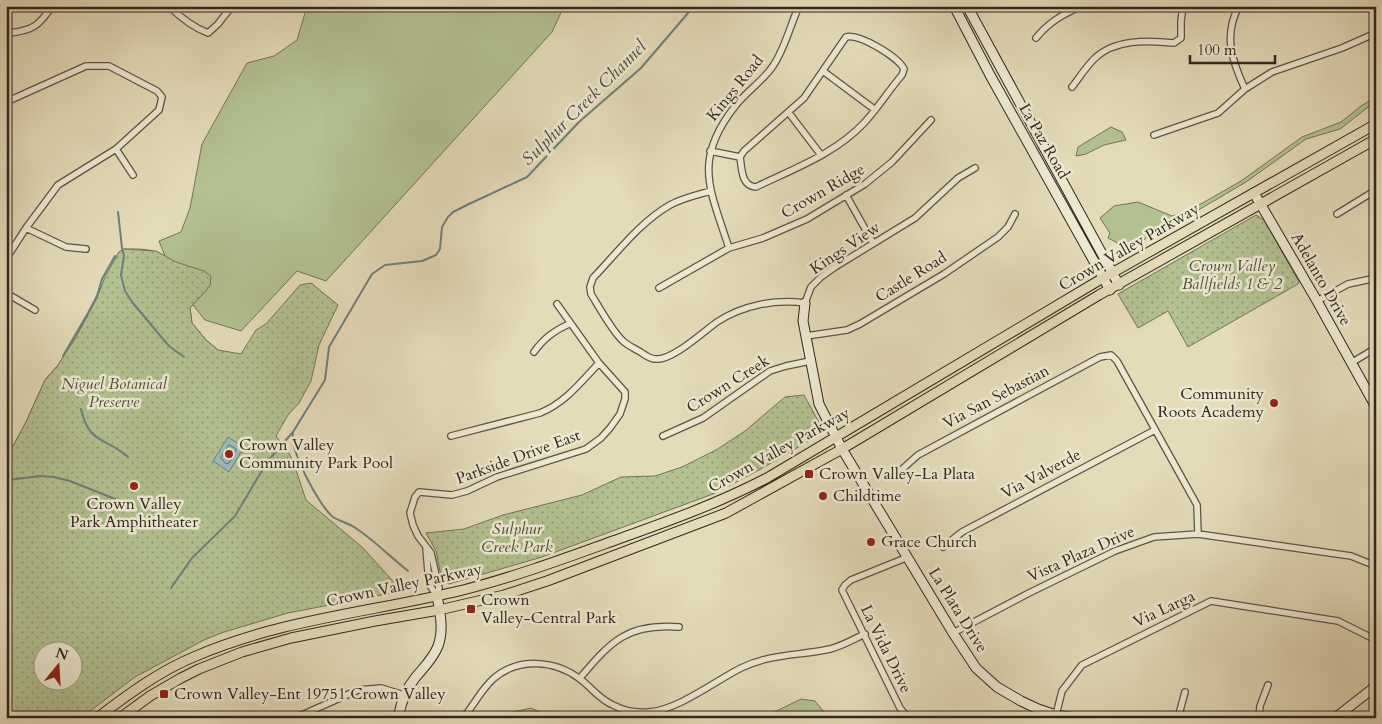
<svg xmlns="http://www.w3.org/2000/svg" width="1382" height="724" font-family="Cardo,serif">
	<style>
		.green { fill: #b3c090; stroke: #727457 }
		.park { fill: url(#park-dots); stroke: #727457; fill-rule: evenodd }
		.water { fill: #98b9b8; stroke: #6e7f7a }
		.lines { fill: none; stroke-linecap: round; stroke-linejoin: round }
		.shore { stroke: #64706b; stroke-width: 1 }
		.stream { stroke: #6e7f7a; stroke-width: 2 }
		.street-casing { stroke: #5d5445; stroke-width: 8 }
		.secondary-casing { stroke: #30271e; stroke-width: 11 }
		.primary-casing { stroke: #30271e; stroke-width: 11 }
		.street { stroke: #ede8d2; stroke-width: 5.5 }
		.secondary { stroke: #ede8d2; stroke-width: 9 }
		.primary { stroke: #e4dbb9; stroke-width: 9 }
		.poi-dot { fill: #8f2418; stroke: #ede8d2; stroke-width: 2 }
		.labels { text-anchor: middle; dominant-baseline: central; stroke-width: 5; stroke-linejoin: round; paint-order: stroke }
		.street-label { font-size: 16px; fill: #30271e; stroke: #ede8d2 }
		.park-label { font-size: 16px; font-style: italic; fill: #514d3a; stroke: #ede8d2 }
		.poi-label { font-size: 16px; fill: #30271e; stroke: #ede8d2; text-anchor: start }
		.water-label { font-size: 18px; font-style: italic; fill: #4a4c44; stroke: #ede8d2 }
	</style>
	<defs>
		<pattern id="park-dots" width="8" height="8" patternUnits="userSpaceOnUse" patternTransform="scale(1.25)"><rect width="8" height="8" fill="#b3c090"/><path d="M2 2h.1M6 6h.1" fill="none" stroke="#929c75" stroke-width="1.8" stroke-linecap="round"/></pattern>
	</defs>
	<rect width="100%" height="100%" fill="#e4dbb9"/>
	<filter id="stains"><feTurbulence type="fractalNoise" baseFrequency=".004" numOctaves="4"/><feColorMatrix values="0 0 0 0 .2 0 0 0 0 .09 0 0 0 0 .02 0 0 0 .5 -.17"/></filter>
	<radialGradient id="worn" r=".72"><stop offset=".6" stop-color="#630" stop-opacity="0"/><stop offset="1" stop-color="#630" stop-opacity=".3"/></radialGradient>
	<path class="green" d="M307 6H564L552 32 326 281 297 271 241 331 205 320 193 305 190 308 192 323 206 340 218 350 6 459 26 422 45 380 58 365 76 337 119 252 124 249C138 249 152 248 165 256L159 241 181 232 190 208 202 144 247 63 274 56 297 40Z
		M1376 97V101L1340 129 1306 139 1246 182 1190 215 1161 225 1139 244 1123 250 1116 242 1108 238 1110 233 1100 218 1114 206 1138 202 1172 216 1185 213 1241 181 1302 137 1341 122 1361 106Z
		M1111 127 1122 132 1126 140 1104 145 1086 154 1076 156 1078 147Z
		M801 699 815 701 829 718H762Z
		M531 708 554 718H509L513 712Z"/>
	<path class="park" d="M1256 215 1264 220 1299 282 1298 284 1188 347 1168 311 1138 328 1118 294Z
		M124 249 156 251 176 262 204 271 211 276 210 286 190 308 192 323 206 340 218 350 241 354 256 330 266 324 300 285 311 283 338 305 319 345 311 381 299 403 288 415 276 436 289 453 294 464 306 500 362 547 402 591 288 613 224 632 204 640 135 677 81 718H6V459L26 422 45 380 58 365 76 337 96 300 105 277 119 252ZM42 652H72V682H42Z
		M804 395 822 428 819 435 759 470 713 494 542 557 449 584 442 581 436 551 426 533 464 529 503 515 582 495 621 477 655 476 682 467 716 450 745 431 785 397Z"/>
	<path class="water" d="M228 437 244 447 229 472 213 461Z"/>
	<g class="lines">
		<path class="shore" d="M229 445 235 448 236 450 229 463 226 464 221 458Z"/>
		<path class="stream" d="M118 212 122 248 124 256 121 275 125 291 132 302 163 339 169 346 184 357
			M63 356 88 313 97 296 102 279 115 256
			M81 409C89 445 106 437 128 457
			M8 480 40 476 54 477 70 481 115 499
			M408 571C390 557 373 539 354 527 348 523 339 521 333 517 319 506 289 449 293 432L325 380 329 347 372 274 385 265 422 261 436 255 440 249 442 227 448 217 453 212 469 204 527 177 579 122 641 68 694 6
			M171 588 192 558 235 516 267 462 292 433"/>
		<defs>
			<path id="street" d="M169 6C181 18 192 27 208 33L218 24 232 6
				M1239 6C1223 35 1232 61 1245 89
				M10 33C33 30 39 26 52 6
				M1036 38C1049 22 1063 14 1082 6
				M823 71 874 109
				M1072 87C1079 78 1086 67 1094 59 1114 39 1148 40 1174 43L1181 38V21L1183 6
				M6 102 86 66H109L157 91 162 97 159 110 116 149 58 185 26 228 6 259
				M789 113 821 155
				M1154 135 1218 113 1245 89 1272 72 1342 48 1376 33
				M116 149 133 175
				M710 151 740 157C742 169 741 186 756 187 793 169 835 154 864 123 878 108 889 90 902 75L904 69C898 57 859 33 846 37L804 98 744 151 740 157
				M711 191C697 195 683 198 670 205 640 222 617 253 593 278L590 287 591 294C599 307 612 331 623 341 628 346 636 349 642 353 646 356 651 359 656 359 672 361 704 331 717 322 743 305 775 299 805 303L811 287 821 277 835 267 915 218 958 178 975 168
				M846 195 873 243
				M1337 214 1376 190
				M26 228 66 247 86 249
				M729 248C710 189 692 160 736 105 747 91 763 81 773 66 785 48 790 26 799 6
				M659 288 729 248 763 238 807 219 865 184 892 162 931 120
				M6 293 35 310
				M1317 301 1348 284 1376 278
				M806 336 847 330 860 324 944 274 998 237 1008 227 1015 214
				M534 352C544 338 554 331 569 324
				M1351 363 1376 348
				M6 375 8 376
				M451 436 540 413C565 403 581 382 599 363
				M663 436 703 418 770 371 786 366 810 361
				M899 472 918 455 1100 357 1111 355 1117 361 1197 505 1198 534
				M943 547 962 532 1155 430
				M426 548 429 584 437 596
				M908 557 851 580 845 585 842 590 900 708 908 718
				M437 596 439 588 431 553 418 536 413 525 410 513 415 497 419 492 452 495 467 491 497 477 586 449 601 438 610 428 620 414 625 399V392L599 363 557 304
				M953 633 1029 593 1115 551 1154 537 1198 534 1351 556 1376 566
				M580 678C611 641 628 623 679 627
				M1056 715 1062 691 1082 665 1211 601 1338 621 1376 640
				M295 718 358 690 381 688 404 695
				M463 718C474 705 481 690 493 679 518 657 555 660 580 679 591 687 600 700 613 705 624 711 637 713 649 712 678 710 715 681 741 668 773 653 798 656 830 649 842 646 854 639 865 634
				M1178 718 1185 692
				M1259 718 1260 706 1268 685"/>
			<path id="secondary" d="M954 6 990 75 1110 290
				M967 6 1119 285
				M1254 193 1317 301 1376 407
				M805 303 803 321 819 404 842 449 953 633 976 668 997 687 1021 701 1038 709 1056 715 1075 718
				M398 718C401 703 405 690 415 678 423 668 433 659 438 646 444 630 440 612 437 596
				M1335 718 1376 686"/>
			<path id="primary" d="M97 718C127 695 161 670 196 656 282 619 373 612 463 590 514 577 563 559 613 541 666 522 717 504 767 478L1103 278 1376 124
				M120 718 150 696 181 678 199 669 242 652 291 638 375 621 439 610 504 595 547 581 726 513 842 449 1099 295 1376 139"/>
		</defs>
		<use href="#street" class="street-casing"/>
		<use href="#secondary" class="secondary-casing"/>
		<use href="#primary" class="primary-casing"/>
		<use href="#street" class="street"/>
		<use href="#secondary" class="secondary"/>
		<use href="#primary" class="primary"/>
	</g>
	<g class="poi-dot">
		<circle cx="1274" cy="403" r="5"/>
		<circle cx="229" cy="454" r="5"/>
		<rect x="804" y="469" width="10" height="10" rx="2.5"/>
		<circle cx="134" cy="486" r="5"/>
		<circle cx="823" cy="496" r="5"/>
		<circle cx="871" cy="542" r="5"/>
		<rect x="466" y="604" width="10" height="10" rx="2.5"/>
		<rect x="159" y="689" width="10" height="10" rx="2.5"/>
	</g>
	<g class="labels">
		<g class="street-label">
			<text transform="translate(735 88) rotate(-51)">Kings Road</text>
			<text transform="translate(1044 141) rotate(60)">La Paz Road</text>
			<text transform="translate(823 191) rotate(-30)">Crown Ridge</text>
			<text transform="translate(1129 247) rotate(-30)">Crown Valley Parkway</text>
			<text transform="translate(845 248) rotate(-34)">Kings View</text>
			<text transform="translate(911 277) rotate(-32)">Castle Road</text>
			<text transform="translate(1321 279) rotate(60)">Adelanto Drive</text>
			<text transform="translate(728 384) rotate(-32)">Crown Creek</text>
			<text transform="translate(996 397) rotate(-28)">Via San Sebastian</text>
			<text transform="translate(779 450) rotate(-29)">Crown Valley Parkway</text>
			<text transform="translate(518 457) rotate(-20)">Parkside Drive East</text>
			<text transform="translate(1041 474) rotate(-28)">Via Valverde</text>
			<text transform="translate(1081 554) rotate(-24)">Vista Plaza Drive</text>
			<text transform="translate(404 585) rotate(-12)">Crown Valley Parkway</text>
			<text transform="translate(1164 609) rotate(-25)">Via Larga</text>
			<text transform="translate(958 610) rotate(58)">La Plata Drive</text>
			<text transform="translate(886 649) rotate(64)">La Vida Drive</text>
		</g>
		<g class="park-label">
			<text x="1232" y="266">Crown Valley<tspan x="1232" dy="18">Ballfields 1 &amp; 2</tspan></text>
			<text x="114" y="384">Niguel Botanical<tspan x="114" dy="18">Preserve</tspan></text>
			<text x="517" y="529">Sulphur<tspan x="517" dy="18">Creek Park</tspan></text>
		</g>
		<g class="poi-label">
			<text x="1264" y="394" text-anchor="end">Community<tspan x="1264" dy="18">Roots Academy</tspan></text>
			<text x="239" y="445">Crown Valley<tspan x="239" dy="18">Community Park Pool</tspan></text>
			<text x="819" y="474">Crown Valley-La Plata</text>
			<text x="833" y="496">Childtime</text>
			<text x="134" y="504" text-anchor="middle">Crown Valley<tspan x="134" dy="18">Park Amphitheater</tspan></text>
			<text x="881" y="542">Grace Church</text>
			<text x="481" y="600">Crown<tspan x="481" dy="18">Valley-Central Park</tspan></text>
			<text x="174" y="694">Crown Valley-Ent 19751 Crown Valley</text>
		</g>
		<g class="water-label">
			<text transform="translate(584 103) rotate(-45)">Sulphur Creek Channel</text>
		</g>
	</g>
	<rect width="1382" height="724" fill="none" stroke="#e4dbb9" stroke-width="25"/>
	<rect x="8" y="8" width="1367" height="709" fill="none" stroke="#30271e" stroke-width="2.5"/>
	<rect x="12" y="12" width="1357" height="699" fill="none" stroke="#30271e"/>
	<g transform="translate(58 666) rotate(18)"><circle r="24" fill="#ede8d2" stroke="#a19b8a"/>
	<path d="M0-4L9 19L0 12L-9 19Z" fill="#8f2418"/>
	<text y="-8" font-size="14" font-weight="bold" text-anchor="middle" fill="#30271e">N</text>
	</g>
	<path d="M1190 55v8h85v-8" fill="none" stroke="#30271e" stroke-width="2.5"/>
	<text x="1197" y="55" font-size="15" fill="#30271e" stroke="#ede8d2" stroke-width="4" paint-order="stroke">100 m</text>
	<rect width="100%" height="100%" filter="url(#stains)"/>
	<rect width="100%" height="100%" fill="url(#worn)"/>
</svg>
